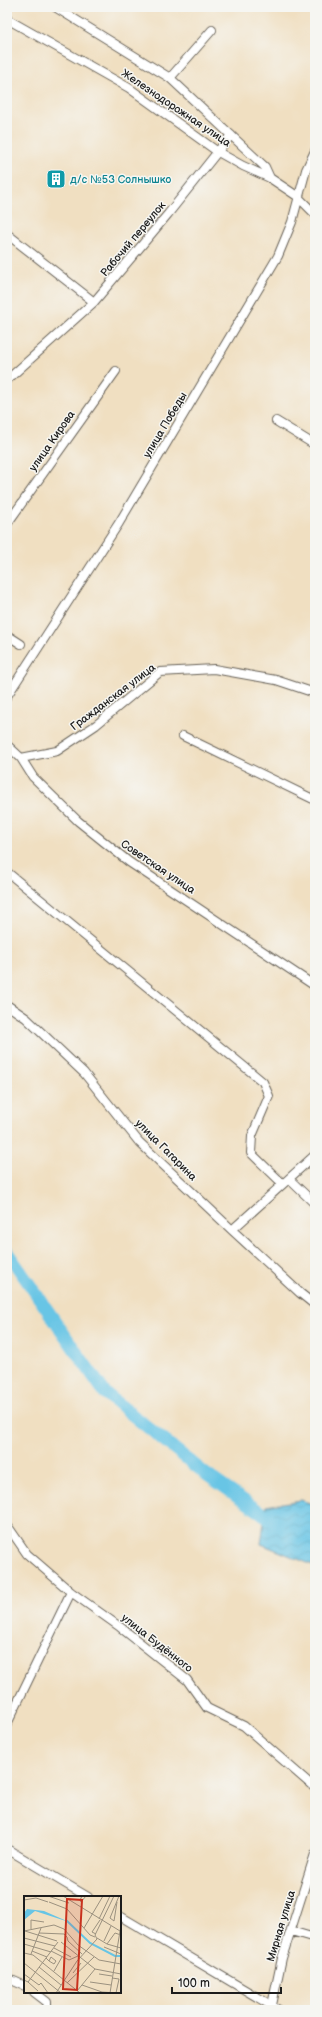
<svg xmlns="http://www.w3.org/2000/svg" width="322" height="2017" font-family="'Balsamiq Sans',sans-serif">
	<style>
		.water { fill: url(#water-waves); stroke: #427080 }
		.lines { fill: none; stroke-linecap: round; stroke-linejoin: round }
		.river { stroke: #67c5e5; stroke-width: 13 }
		.minor-casing { stroke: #666056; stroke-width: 10 }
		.minor { stroke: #fff; stroke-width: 8 }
		.labels { text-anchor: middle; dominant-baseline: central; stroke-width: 3; stroke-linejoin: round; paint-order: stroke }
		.street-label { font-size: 11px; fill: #1c1c1c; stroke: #f6f6f2 }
		.culture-label { font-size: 11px; fill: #0d838f; stroke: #f6f6f2; text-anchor: start }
		.inset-river { fill: none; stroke: #67c5e5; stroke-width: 2 }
		.inset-road { fill: none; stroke: #9b917f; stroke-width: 1 }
		.view { fill: #c8321e; fill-opacity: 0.15; stroke: #c8321e; stroke-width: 2 }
		.inset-edge { fill: none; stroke: #1c1c1c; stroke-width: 2 }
	</style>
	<defs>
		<pattern id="water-waves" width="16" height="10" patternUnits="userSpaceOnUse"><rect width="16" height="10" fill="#67c5e5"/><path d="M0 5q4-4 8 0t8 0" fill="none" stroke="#59a9c4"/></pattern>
	</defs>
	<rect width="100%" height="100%" fill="#f6f6f2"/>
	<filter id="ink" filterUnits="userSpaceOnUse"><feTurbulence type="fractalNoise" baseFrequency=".025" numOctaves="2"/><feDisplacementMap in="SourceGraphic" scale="8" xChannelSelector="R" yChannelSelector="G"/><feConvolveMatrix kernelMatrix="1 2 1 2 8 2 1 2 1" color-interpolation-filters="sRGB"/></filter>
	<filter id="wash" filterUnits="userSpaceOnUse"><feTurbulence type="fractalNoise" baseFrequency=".012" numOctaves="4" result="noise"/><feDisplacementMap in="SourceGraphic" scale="16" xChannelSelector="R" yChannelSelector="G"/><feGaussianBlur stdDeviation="0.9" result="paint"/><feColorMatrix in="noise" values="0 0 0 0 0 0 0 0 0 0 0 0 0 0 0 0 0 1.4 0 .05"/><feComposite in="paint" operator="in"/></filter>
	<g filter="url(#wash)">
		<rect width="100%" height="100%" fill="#f0dfc1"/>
		<path class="water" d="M301 1500 315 1505V1566L261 1544 266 1506Z"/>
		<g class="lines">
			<path class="river" d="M7 1252 105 1393 207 1475 279 1525"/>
		</g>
	</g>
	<g filter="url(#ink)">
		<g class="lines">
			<defs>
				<path id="minor" d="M55 7 170 78 265 167 270 178
					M7 19 129 88 218 152 243 166 270 178 297 196 315 214
					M170 78 212 30
					M7 234 94 302
					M7 380 94 302 168 214 231 135
					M276 421 315 445
					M7 524 116 371
					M7 635 21 644
					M7 696 119 523 278 256 292 222 306 170 315 151
					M183 736 315 800
					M7 745 21 758 33 777 78 821 129 862 315 986
					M21 758 57 751 96 725 160 672 214 669 276 680 315 693
					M7 872 263 1082 269 1096 252 1136 251 1153 283 1184
					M7 1005 26 1018 84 1073 139 1142 232 1230 300 1293 315 1305
					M289 1179 315 1204
					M232 1230 315 1155
					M7 1525 27 1554 71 1592 120 1627 187 1680 207 1708 244 1726 315 1788
					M7 1724 71 1592
					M7 1849 88 1897
					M120 1916 279 2010
					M291 1931 315 1938
					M7 1978 25 1986
					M34 1992 47 2002V2010
					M272 2005 282 1958 315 1854"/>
			</defs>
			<use href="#minor" class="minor-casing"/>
			<use href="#minor" class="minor"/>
		</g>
	</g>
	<defs>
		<symbol id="building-square" viewBox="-11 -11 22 22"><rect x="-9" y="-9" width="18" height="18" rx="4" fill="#0f9aa8" stroke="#f6f6f2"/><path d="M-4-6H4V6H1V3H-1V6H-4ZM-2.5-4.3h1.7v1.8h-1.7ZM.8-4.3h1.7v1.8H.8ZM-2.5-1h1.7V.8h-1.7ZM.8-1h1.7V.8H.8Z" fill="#fff"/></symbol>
	</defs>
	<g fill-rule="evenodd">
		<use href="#building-square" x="45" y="168" width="22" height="22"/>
	</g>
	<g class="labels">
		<g class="street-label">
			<text transform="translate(176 108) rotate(34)">Железнодорожная улица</text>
			<text transform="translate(133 239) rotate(-50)">Рабочий переулок</text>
			<text transform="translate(165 425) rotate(-59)">улица Победы</text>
			<text transform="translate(52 441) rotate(-55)">улица Кирова</text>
			<text transform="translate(113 697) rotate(-37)">Гражданская улица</text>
			<text transform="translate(158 867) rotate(34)">Советская улица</text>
			<text transform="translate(166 1150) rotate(45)">улица Гагарина</text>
			<text transform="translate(157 1643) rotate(38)">улица Будённого</text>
			<text transform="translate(281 1926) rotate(-73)">Мирная улица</text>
		</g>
		<g class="culture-label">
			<text x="70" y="179">д/с №53 Солнышко</text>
		</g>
	</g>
	<g transform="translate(24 1896)">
		<rect width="97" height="97" fill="#f0dfc1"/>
		<path d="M3 13 20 15 45 26 11 15 0 24V17Z" fill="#67c5e5"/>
		<path class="inset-river" d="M42 24 66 47 91 60H97"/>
		<path class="inset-road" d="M24 0 45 7M39 0 96 35M58 0 56 4 57 6 62 0M0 4 12 2 24 6M25 6 43 13 66 39 71 41M93 6 90 25 86 22 95 0M75 23 86 0M60 32 79 0M7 33V24L20 26M0 35 30 29 40 33 54 49 75 64 97 68M1 35 33 45M15 37 40 38 43 41M72 38 68 36 76 24M43 41 44 45 58 58M0 42 31 50M73 42 83 48 97 52M80 45 87 30M37 46 71 73 97 78M0 48 27 56M83 48 91 37 97 39M80 51 97 58M30 52 47 61M8 55 23 61M27 55 45 64 54 60M0 57 9 59 56 97M7 58 17 32M22 62 25 65 30 68 32 65 27 61 25 65M0 67 37 97M15 71 37 89M30 75 38 61M49 77 57 67M0 78 15 89 17 87 24 97M75 78 88 80M88 82 95 83 92 97M0 84 4 86 34 46M4 86 14 95M66 86 87 89M43 87 70 61M58 89 78 96 94 97M53 95 71 73M32 97 53 65 73 43 71 39 90 0M86 97 97 29"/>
		<path class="view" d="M43 3 58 4 53 94 39 93Z"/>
		<rect width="97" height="97" class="inset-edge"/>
	</g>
	<rect width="322" height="2017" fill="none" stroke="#f6f6f2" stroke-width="24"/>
	<path d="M172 1987v6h109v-6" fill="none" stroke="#1c1c1c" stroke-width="2"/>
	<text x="178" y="1987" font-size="12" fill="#1c1c1c" stroke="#f6f6f2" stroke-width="3" paint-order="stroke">100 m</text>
</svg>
